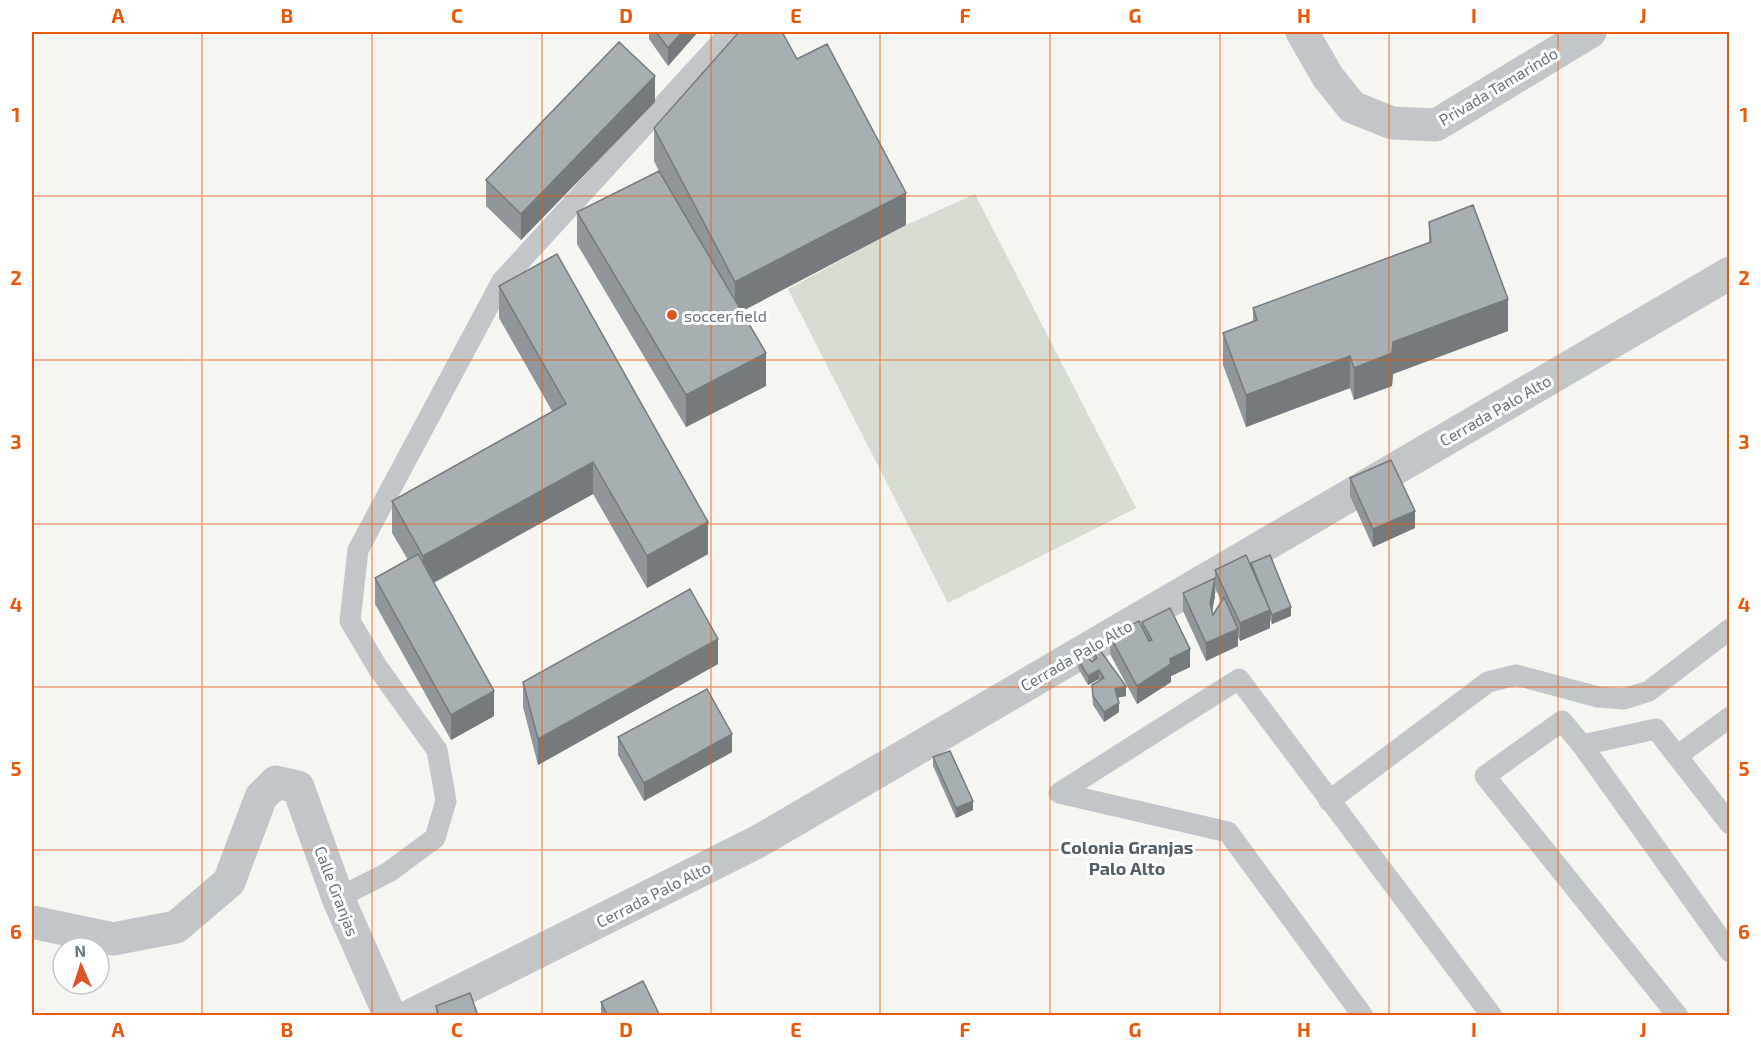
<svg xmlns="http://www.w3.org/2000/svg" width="1761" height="1047" font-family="'Exo 2',sans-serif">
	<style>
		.green { fill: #d6dcd2 }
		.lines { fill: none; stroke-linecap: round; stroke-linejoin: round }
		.service { stroke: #c3c6c9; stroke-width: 21 }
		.minor { stroke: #c3c6c9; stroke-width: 33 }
		.wall { fill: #90969a }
		.shaded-wall { fill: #757a7d }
		.building { fill: #a7afb3; stroke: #757a7d; stroke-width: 1.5 }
		.grid { fill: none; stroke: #e8590c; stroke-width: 1.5; stroke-opacity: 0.55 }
		.poi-dot { fill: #dd5328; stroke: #fff; stroke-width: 2 }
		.labels { text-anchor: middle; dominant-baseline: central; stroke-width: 6; stroke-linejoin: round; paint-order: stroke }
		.street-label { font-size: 16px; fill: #657581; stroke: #fff }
		.poi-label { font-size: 16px; fill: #657581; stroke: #fff; text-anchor: start }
		.neighbourhood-label { font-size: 18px; font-weight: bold; fill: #525e67; stroke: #fff }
		.neatline { fill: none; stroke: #e8590c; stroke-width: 2 }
		.grid-label { font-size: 20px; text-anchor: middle; font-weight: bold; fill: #e8590c }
	</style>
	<rect width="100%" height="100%" fill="#f5f5f1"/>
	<path class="green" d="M975 194 1136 508 948 603 788 289 906 225Z"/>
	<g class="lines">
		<path class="service" d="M1582 745 1656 729 1730 824
			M1677 756 1730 717
			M1329 801 1488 682 1516 675 1598 697 1624 699 1649 691 1730 629
			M338 898 389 872 435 838 446 801 437 750 378 668 350 621 358 550 502 281 730 32
			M1363 1016 1228 832 1059 793 1239 679 1492 1016
			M1678 1016 1485 776 1562 721 1582 745 1730 952"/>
		<path class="minor" d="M1302 32 1328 77 1352 107 1392 123 1436 125 1590 32
			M32 922 113 939 176 927 229 882 261 797 276 782 298 787 338 898 390 1016
			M410 1016 759 841 1730 273"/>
	</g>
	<path class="wall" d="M649 32H698L668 66 649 39Z
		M797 59 906 225 742 311 766 386 686 427 577 244V212L659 171 654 161V128Z
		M655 102 521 240 486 206V180Z
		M1429 222 1508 331 1393 374 1392 386 1354 400 1350 388 1246 427 1223 365V333L1253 321V308L1429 242Z
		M499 286 708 554 647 588 593 494 434 583 494 716 451 740 375 604V578L408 560 392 533V501L552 411 499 318Z
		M1350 478 1415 528 1373 547 1350 496Z
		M1251 563 1291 616 1272 624 1270 620V628L1240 641 1238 637V646L1206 661 1183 611V593L1215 596 1212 612 1213 615 1221 601 1215 587V570L1251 567Z
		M1142 622 1190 667 1171 676V682L1137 704 1110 654V636L1142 628Z
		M1092 651 1126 696 1117 698 1119 712 1104 722 1093 705 1092 694V685L1100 681 1099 679 1088 685 1078 668V659L1093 661Z
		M718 664 538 765 523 707V682Z
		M618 737 732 752 644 801 618 755Z
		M933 757 973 810 956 818 933 766Z
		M601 1002 660 1016H601Z
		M436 1006 478 1016H436Z"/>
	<path class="shaded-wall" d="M682 32H698L668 66V48Z
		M655 76V102L521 240V214Z
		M906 193V225L735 315V282Z
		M1508 299V331L1393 374 1392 386 1354 400V368L1393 342Z
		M766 353V386L686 427V395Z
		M1350 356V388L1246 427V395Z
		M593 462V494L423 588V556Z
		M1415 511V528L1373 547V529Z
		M708 522V554L647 588V556Z
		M1215 578V596L1210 621V603Z
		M1291 607V616L1272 624V615Z
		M1270 610V628L1240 641V623Z
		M1238 629V646L1206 661V643Z
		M718 639V664L538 765V739Z
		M1190 649V667L1171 676V682L1137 704V686L1170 659Z
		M1099 670V679L1088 685V676Z
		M1126 686V696L1115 698V689Z
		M494 691V716L451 740V715Z
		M1119 703V712L1104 722V712Z
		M732 734V752L644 801V783Z
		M973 801V810L956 818V808Z"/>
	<path class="building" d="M656 32H682L668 48Z
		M739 32H782L797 59 827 44 906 193 735 282 654 128Z
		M619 42 655 76 521 214 486 180Z
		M659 171 766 353 686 395 577 212Z
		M1473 205 1508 299 1393 342 1392 353 1354 368 1350 356 1246 395 1223 333 1257 320 1253 308 1431 242 1429 222Z
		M557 254 708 522 647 556 593 462 423 556 392 501 566 404 499 286Z
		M1391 460 1415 511 1373 529 1350 478Z
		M418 554 494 691 451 715 375 578Z
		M1246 555 1270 610 1240 623 1215 570Z
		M1270 555 1291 607 1272 615 1251 563Z
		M1215 578 1210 603 1213 615 1224 597 1238 629 1206 643 1183 593Z
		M690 589 718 639 538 739 523 682Z
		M1170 608 1190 649 1170 659 1171 664 1137 686 1110 636 1139 621 1149 641 1152 640 1142 622Z
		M1099 649 1126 686 1115 689 1119 703 1104 712 1093 696 1092 685 1104 678 1099 670 1088 676 1078 659 1085 655 1092 662 1097 658 1092 651Z
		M707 689 732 734 644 783 618 737Z
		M950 751 973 801 956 808 933 757Z
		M643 981 660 1016H608L601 1002Z
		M470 993 478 1016H439L436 1006Z"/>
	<path class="grid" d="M202 32V1016M372 32V1016M542 32V1016M711 32V1016M880 32V1016M1050 32V1016M1220 32V1016M1389 32V1016M1558 32V1016M32 196H1730M32 360H1730M32 524H1730M32 687H1730M32 850H1730"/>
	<circle class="poi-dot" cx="672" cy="315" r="6"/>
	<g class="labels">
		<g class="street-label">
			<text transform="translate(1498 86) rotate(-31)">Privada Tamarindo</text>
			<text transform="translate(1495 410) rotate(-30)">Cerrada Palo Alto</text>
			<text transform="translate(1076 655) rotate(-30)">Cerrada Palo Alto</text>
			<text transform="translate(337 891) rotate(69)">Calle Granjas</text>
			<text transform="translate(653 894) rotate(-27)">Cerrada Palo Alto</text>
		</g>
		<g class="poi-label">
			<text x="684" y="315">soccer field</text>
		</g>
		<g class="neighbourhood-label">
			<text x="1127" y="847">Colonia Granjas<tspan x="1127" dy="21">Palo Alto</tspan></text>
		</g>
	</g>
	<rect width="1761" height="1047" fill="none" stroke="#ffffff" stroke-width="66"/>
	<g transform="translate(81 966) rotate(357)"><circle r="28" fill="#ffffff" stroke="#c1c8cd" stroke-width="1.5"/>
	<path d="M0-4.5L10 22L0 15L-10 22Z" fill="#dd5328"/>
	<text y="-9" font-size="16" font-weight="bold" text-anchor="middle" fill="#657581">N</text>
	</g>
	<rect x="33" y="33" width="1695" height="981" class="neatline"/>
	<g class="grid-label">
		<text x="118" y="23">A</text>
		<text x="287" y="23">B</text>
		<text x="457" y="23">C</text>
		<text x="626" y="23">D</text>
		<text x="796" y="23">E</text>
		<text x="965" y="23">F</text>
		<text x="1135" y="23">G</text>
		<text x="1304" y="23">H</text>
		<text x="1474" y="23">I</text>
		<text x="1643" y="23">J</text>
		<text x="16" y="122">1</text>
		<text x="1744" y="122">1</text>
		<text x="16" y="285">2</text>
		<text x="1744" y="285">2</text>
		<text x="16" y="449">3</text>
		<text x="1744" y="449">3</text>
		<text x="16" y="612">4</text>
		<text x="1744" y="612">4</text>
		<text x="16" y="776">5</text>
		<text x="1744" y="776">5</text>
		<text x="16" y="939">6</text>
		<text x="1744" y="939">6</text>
		<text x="118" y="1037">A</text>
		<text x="287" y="1037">B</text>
		<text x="457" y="1037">C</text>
		<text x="626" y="1037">D</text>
		<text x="796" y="1037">E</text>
		<text x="965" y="1037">F</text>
		<text x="1135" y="1037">G</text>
		<text x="1304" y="1037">H</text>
		<text x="1474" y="1037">I</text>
		<text x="1643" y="1037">J</text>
	</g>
</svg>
